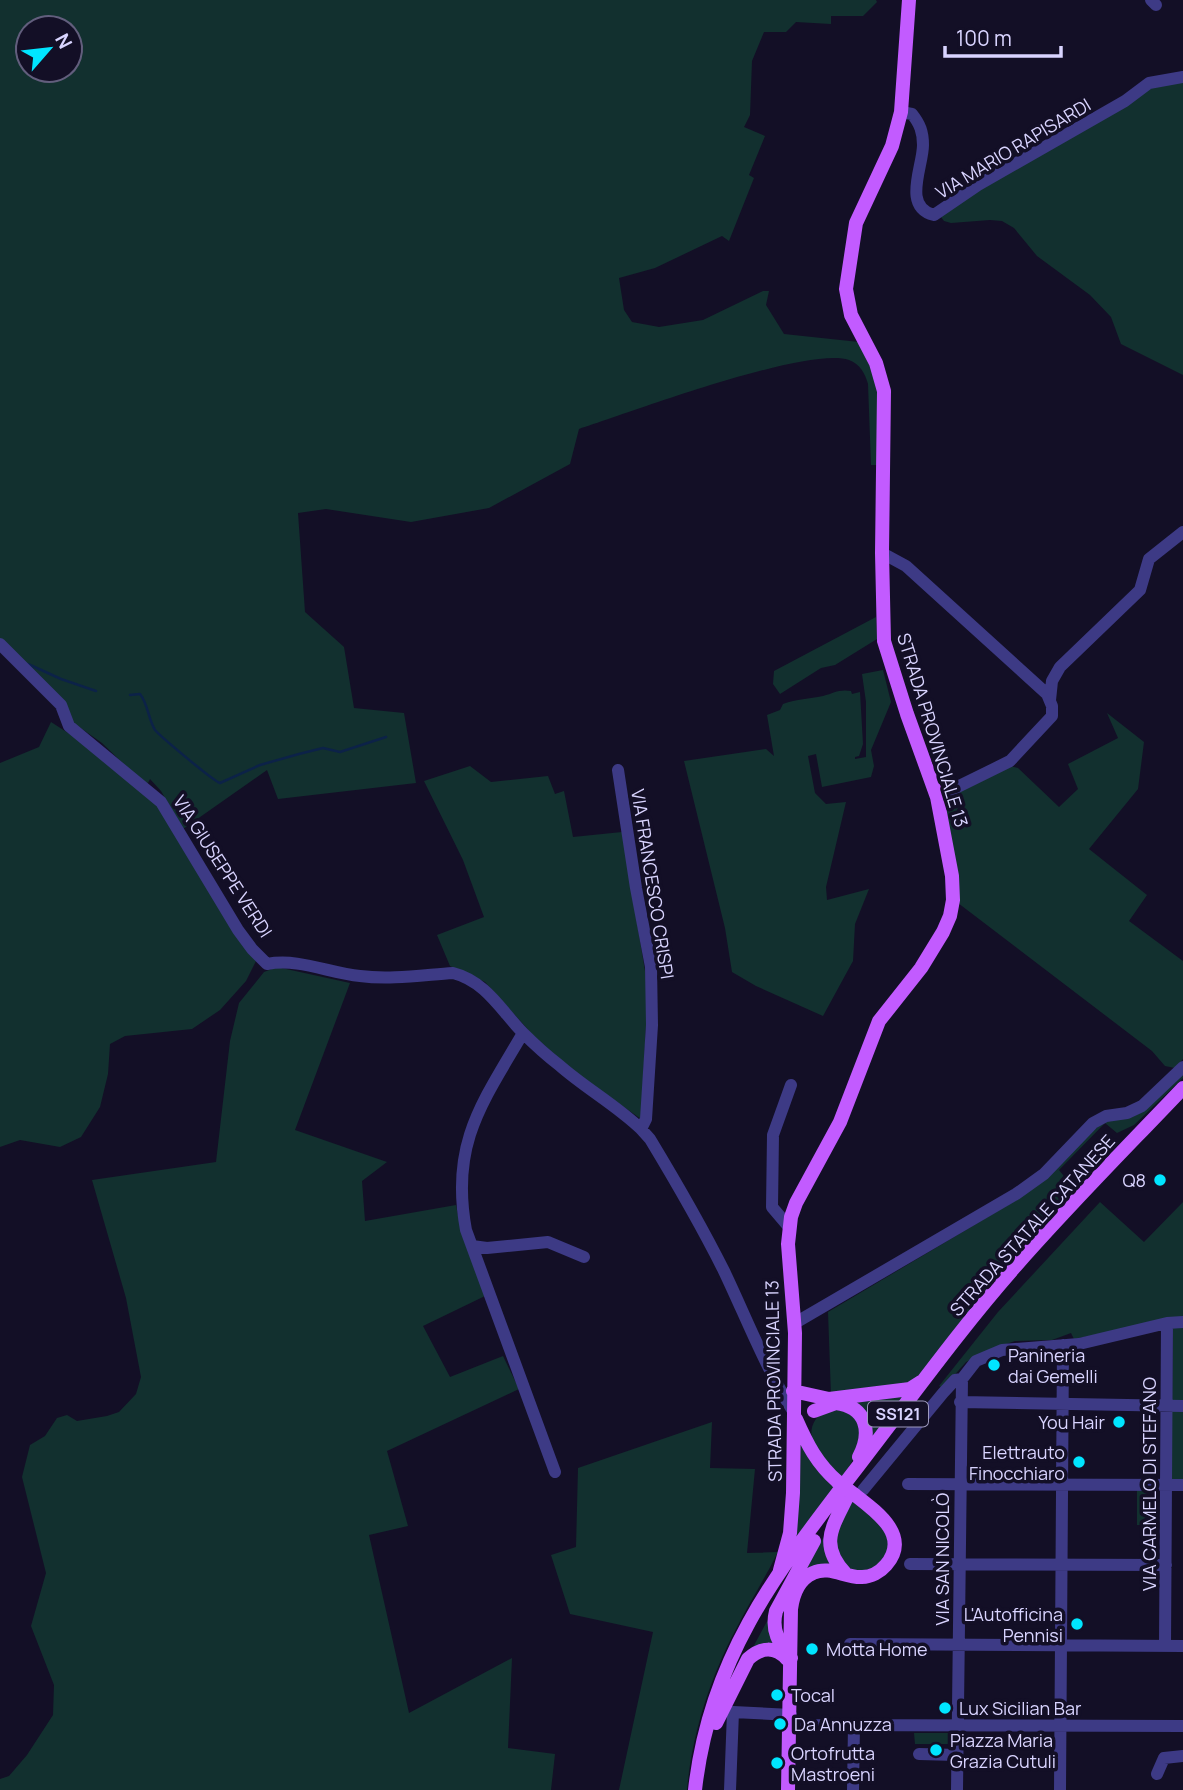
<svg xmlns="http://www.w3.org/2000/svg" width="1183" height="1790" font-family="Manrope,sans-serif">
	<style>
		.green { fill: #12302f; fill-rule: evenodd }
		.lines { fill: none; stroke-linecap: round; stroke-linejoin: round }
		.stream { stroke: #0c2248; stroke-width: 2.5 }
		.minor { stroke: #3d3a85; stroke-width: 12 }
		.major { stroke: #c25bff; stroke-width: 14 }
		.major-bridge { stroke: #c25bff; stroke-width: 14 }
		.poi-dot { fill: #00e5ff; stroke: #130f26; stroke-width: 2.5 }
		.labels { text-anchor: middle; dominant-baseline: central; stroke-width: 7; stroke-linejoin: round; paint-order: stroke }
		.shield { fill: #130f26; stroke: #9e99be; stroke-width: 2 }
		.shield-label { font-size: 16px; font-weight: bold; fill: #d9d4ff }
		.street-label { font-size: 18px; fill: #d9d4ff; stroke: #130f26 }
		.poi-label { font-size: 18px; fill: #d9d4ff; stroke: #130f26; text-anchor: start }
	</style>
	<rect width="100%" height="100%" fill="#130f26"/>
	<path class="green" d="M0 0H876L877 2 863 16H831V24L796 22 786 32H764L752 61 750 115 744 127 765 136 749 175 754 178 729 241 722 236 655 268 619 278 624 310 632 322 659 327 703 320 763 291H769L766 305 784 334 859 342 873 366 879 386 880 465H871L868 384C865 373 860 364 849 360 806 346 629 413 579 429L570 464 489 508 411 522 326 509 298 513 305 612 344 647 354 708 404 713 416 783 278 799 267 770 183 829 161 791 150 779 148 783 139 779 102 743 75 724 0 650ZM28 28H70V70H28Z
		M1183 81V375L1121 344 1111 317 1090 295 1037 256 1014 228 1002 221 990 220 951 223 944 221 941 217 982 187 1151 87Z
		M876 617 877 639 835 665 821 668 780 694 773 684 774 671Z
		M883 670 891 702 871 750 874 766 871 777 822 787 816 754 808 756 815 793 826 804 846 802 826 887 827 900 869 889 855 924 853 961 823 1016 756 986 732 972 725 928 684 761 766 749 774 756 767 715 780 710 783 704C797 699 809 699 823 696 834 693 839 689 851 691L852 694 860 692 863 744 859 756 855 757V759L866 757V702L862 674Z
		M1107 713 1144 742 1138 789 1089 849 1147 895 1129 921 1183 961V1059L1175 1068 1165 1066 1152 1051 958 903V875L942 803 945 796 1010 766 1018 768 1059 807 1078 789 1068 764 1118 738Z
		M51 722 90 747 159 804 256 961 246 981 220 1010 192 1029 125 1036 110 1044 108 1074 100 1107 81 1137 60 1147 20 1140 0 1147V763L39 747Z
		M470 766 491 782 548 776 555 794 564 791 573 837 622 832 648 989 641 1119 573 1071 533 1035 485 982 450 966 437 935 484 917 463 860 424 781Z
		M277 967 350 983 295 1130 387 1162 362 1181 365 1221 456 1205 461 1230 485 1296 423 1326 450 1377 503 1356 519 1389 387 1451 408 1526 369 1535 409 1713 512 1658 508 1748 555 1754 551 1790H0V1779L9 1776 27 1755 53 1715 54 1685 31 1626 46 1573 22 1477 30 1445 45 1436 57 1418 67 1415 77 1421 107 1416 119 1412 136 1394 141 1377 126 1298 92 1180 216 1162 230 1041 239 1003 264 972Z
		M1183 1073V1078L1134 1125 1117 1133 1105 1123 1059 1170 1067 1180 1068 1187 1061 1201 1012 1254 995 1280 915 1382 831 1395 828 1312 1018 1199 1103 1122 1134 1115Z
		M1100 1202 1144 1242 1183 1202V1317L1074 1339 1071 1333 1052 1340 1015 1341 992 1349 966 1362 943 1388 939 1386 998 1312Z
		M1183 1325V1402H1172L1173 1328Z
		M907 1392 868 1444 849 1403Z
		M829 1408 856 1414 862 1445 842 1478C818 1462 794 1427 829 1408Z
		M1172 1410H1183V1479H1172Z
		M712 1422 710 1468 755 1469 747 1553 778 1552C765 1578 749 1603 736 1629 710 1678 692 1734 687 1790H619L653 1632 570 1614 551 1555 576 1547 578 1468Z
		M796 1430 835 1487 795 1541Z
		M1137 1490H1159V1525H1137Z
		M852 1500 885 1527 890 1550 878 1567 857 1572 840 1564 833 1531Z
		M826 1534 835 1567 806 1572 804 1565Z
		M772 1612 777 1644 751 1651Z
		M914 1733H948L950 1744H915Z"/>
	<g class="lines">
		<path class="stream" d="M28 664 61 679 96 691
			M130 695 140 694C148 704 148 718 155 730 160 736 212 780 220 783L260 765 299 754 323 748 340 752 386 737"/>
		<path class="minor" d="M1151 0 1156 5
			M901 112 912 114C920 124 923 132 923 145 923 167 902 207 934 215L978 185 1125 101 1149 83 1183 77
			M882 553 906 566 1047 694 1052 706V716L1010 761 937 797
			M0 644 61 705 69 726 161 802 238 930 252 949 267 964C299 958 329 973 360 976 390 980 423 975 453 973 485 981 501 1010 522 1032 534 1044 546 1055 559 1065 585 1088 616 1105 641 1129L650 1139C676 1182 701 1225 724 1271 746 1317 765 1367 793 1411
			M1050 700 1052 681 1060 667 1140 590 1149 559 1183 532
			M618 770 636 888 651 967 652 1025 646 1119 641 1129
			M523 1033C482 1103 450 1144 466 1230L555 1472
			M789 1227 772 1207 773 1135 791 1085
			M472 1246 487 1248 548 1242 584 1257
			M795 1323 1016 1194 1044 1174 1093 1123 1106 1116 1127 1113 1142 1106 1183 1067
			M960 1402 1183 1406
			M908 1484 1183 1485
			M863 1490 943 1393 955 1380 962 1379
			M910 1564 1166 1565
			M850 1644 1183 1646
			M1165 1646 1167 1323
			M790 1725 1183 1726
			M919 1754 957 1755
			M1157 1774 1164 1758 1183 1756
			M730 1790 733 1712 791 1715
			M853 1790 854 1725
			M957 1790 962 1379 976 1361 1002 1350 1079 1344 1167 1323 1183 1322
			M1060 1790 1063 1345"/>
		<path class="major" d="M793 1391 829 1399 910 1389 921 1382
			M814 1411 836 1403C867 1407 872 1432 859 1457
			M796 1419C807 1444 817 1464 838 1482
			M780 1570 790 1533 793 1493 795 1333 788 1244 791 1217 796 1203 840 1122 879 1021 921 968 943 932 950 916 953 900 952 876 937 797 907 714 884 641 882 553 884 391 876 363 851 315 846 289 856 223 892 146 901 112 909 0
			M846 1574C817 1544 834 1525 849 1493
			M791 1658C779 1643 771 1631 776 1611L814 1541
			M716 1723 748 1659C761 1647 775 1646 787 1659
			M695 1790C711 1646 788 1559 872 1448 918 1388 963 1326 1013 1269 1067 1207 1126 1148 1183 1088
			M788 1790 791 1609C793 1594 799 1579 813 1573 830 1565 845 1578 862 1577 871 1577 880 1572 886 1565 911 1536 877 1512 855 1495"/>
		<path class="major-bridge" d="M838 1482 855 1495"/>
	</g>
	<g class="poi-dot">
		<circle cx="1160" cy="1180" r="7"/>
		<circle cx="994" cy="1365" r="7"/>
		<circle cx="1119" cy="1422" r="7"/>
		<circle cx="1079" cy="1462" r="7"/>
		<circle cx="1077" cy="1624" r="7"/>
		<circle cx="812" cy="1649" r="7"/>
		<circle cx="777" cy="1695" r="7"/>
		<circle cx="945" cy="1708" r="7"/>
		<circle cx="780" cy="1724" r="7"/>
		<circle cx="936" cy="1750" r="7"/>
		<circle cx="777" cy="1763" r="7"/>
	</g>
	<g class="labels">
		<rect class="shield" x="868" y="1401.5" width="60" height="25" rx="5"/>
		<g class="shield-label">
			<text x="898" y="1414">SS121</text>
		</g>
		<g class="street-label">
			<text transform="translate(1013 148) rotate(-31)">VIA MARIO RAPISARDI</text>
			<text transform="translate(933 730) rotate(73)">STRADA PROVINCIALE 13</text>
			<text transform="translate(223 866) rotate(57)">VIA GIUSEPPE VERDI</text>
			<text transform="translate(653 884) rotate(81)">VIA FRANCESCO CRISPI</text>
			<text transform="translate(1032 1225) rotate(-48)">STRADA STATALE CATANESE</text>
			<text transform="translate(773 1381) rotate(-91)">STRADA PROVINCIALE 13</text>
			<text transform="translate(1149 1484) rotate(-90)">VIA CARMELO DI STEFANO</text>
			<text transform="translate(942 1559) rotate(-90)">VIA SAN NICOLÒ</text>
		</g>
		<g class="poi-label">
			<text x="1146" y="1180" text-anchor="end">Q8</text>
			<text x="1008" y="1355">Panineria<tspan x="1008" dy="21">dai Gemelli</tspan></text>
			<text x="1105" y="1422" text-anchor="end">You Hair</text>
			<text x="1065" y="1452" text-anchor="end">Elettrauto<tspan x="1065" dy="21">Finocchiaro</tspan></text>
			<text x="1063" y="1614" text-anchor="end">L'Autofficina<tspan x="1063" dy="21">Pennisi</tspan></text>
			<text x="826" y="1649">Motta Home</text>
			<text x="791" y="1695">Tocal</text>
			<text x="959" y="1708">Lux Sicilian Bar</text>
			<text x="794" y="1724">Da Annuzza</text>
			<text x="950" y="1740">Piazza Maria<tspan x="950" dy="21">Grazia Cutuli</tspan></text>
			<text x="791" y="1753">Ortofrutta<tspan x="791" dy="21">Mastroeni</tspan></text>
		</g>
	</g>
	<g transform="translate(49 49) rotate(62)"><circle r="33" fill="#130f26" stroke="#625e7d" stroke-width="2"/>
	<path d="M0-5L12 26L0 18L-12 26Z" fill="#00e5ff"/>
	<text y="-10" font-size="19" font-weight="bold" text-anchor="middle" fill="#d9d4ff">N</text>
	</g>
	<path d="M945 46v10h116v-10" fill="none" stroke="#d9d4ff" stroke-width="3.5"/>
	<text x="956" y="46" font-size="21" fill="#d9d4ff" stroke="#130f26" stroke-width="5" paint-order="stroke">100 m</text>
</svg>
